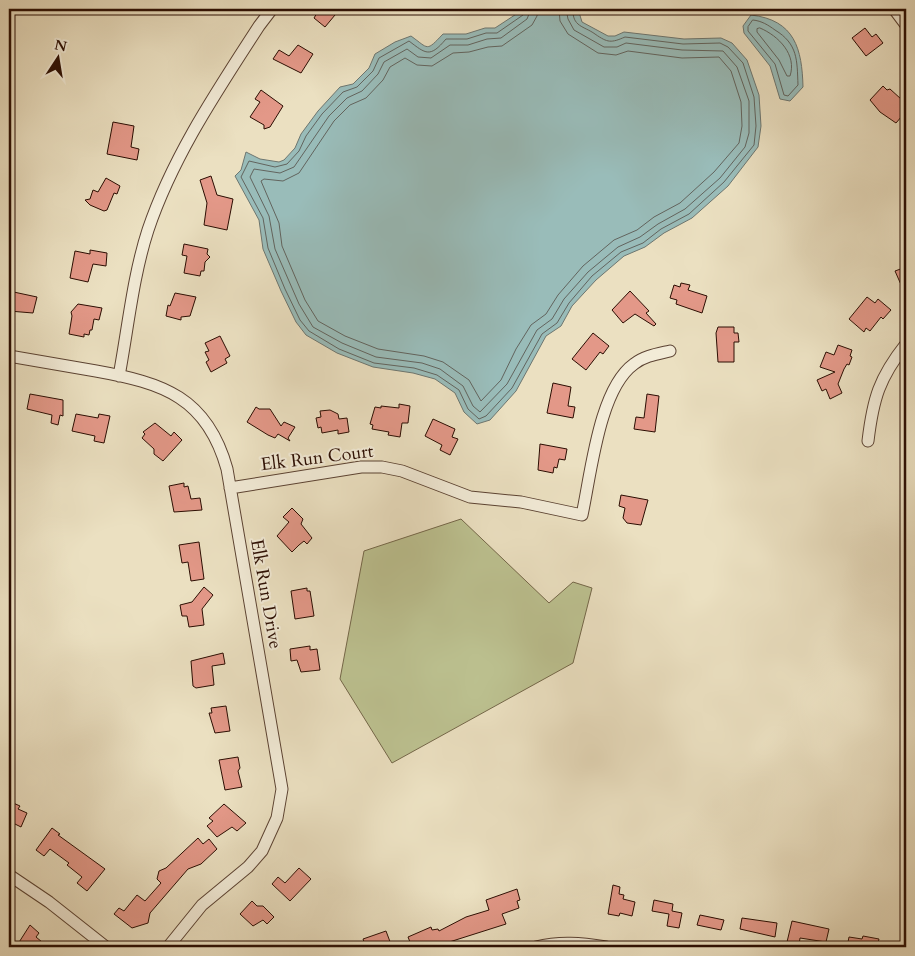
<svg xmlns="http://www.w3.org/2000/svg" width="915" height="956" font-family="Cardo,serif">
	<style>
		.green { fill: #bcc190; stroke: #746749 }
		.water { fill: #99bcb9; stroke: #6d7670 }
		.lines { fill: none; stroke-linecap: round; stroke-linejoin: round }
		.shore { stroke: #62645e; stroke-width: 1 }
		.building { fill: #e39888; stroke: #2b0d02 }
		.minor-casing { stroke: #5b4232; stroke-width: 13 }
		.minor { stroke: #f2ebd7; stroke-width: 11 }
		.labels { text-anchor: middle; dominant-baseline: central; stroke-width: 4; stroke-linejoin: round; paint-order: stroke }
		.street-label { font-size: 18px; fill: #2b0d02; stroke: #f2ebd7 }
	</style>
	<rect width="100%" height="100%" fill="#ebe0c1"/>
	<filter id="stains"><feTurbulence type="fractalNoise" baseFrequency=".004" numOctaves="4"/><feColorMatrix values="0 0 0 0 .2 0 0 0 0 .09 0 0 0 0 .02 0 0 0 .5 -.17"/></filter>
	<radialGradient id="worn" r=".72"><stop offset=".6" stop-color="#630" stop-opacity="0"/><stop offset="1" stop-color="#630" stop-opacity=".3"/></radialGradient>
	<path class="green" d="M461 519 549 603 573 582 592 588 573 663 392 763 340 679 364 551Z"/>
	<path class="water" d="M524 9H578L582 22 608 36H615L624 32 684 39 721 38 732 43 747 60 759 95 761 126 758 147 728 186 692 218 664 233 645 247 624 256 596 280 572 306 561 326 546 336 516 391 490 420 477 424 464 412 455 393 435 379 413 373 373 367 337 353 306 335 296 322 281 291 263 249 259 220 235 176 241 170 246 152 260 159 279 162 284 160 295 148 301 134 318 111 340 87 353 84 369 68 375 54 395 42 411 36C429 49 426 52 443 34H466L485 28H495Z
		M751 15C795 20 802 49 803 87L790 101 780 99 770 66 744 33 743 26Z"/>
	<g class="lines">
		<path class="shore" d="M525 9 523 15 497 33H486L467 39H446C430 58 426 54 409 41L379 58 373 71 357 87 343 92 322 114 306 136 299 151 287 164 275 167 249 161 241 177 263 218 268 248 285 289 300 320 309 331 339 349 374 363 414 368 437 375 459 390 468 409 479 419 486 416 512 388 542 334 557 323 569 303 592 276 621 252 643 243 661 229 689 214 724 182 754 145 756 126 754 97 743 63 728 47 720 43 683 44 625 37C611 43 608 43 595 34 584 26 572 27 573 9
			M531 9 527 19 501 38 487 39 468 45H450L431 58 418 57 407 49 384 62 378 74 362 91 347 98 329 116 294 167 280 173 254 169 250 177 269 216 275 249 299 304 313 327 342 343 376 357 422 363 440 369 463 386 473 406 480 412 507 384 537 330 552 319 564 299 588 272 618 247 640 237 658 224 685 209 720 178 745 147 749 133V101L737 67 723 51 682 50 626 43 617 47H604L574 30 568 19 566 9
			M538 9 537 16 532 25 502 46 488 47 469 52 453 53 432 66 417 65 405 58 390 67 383 80 366 98 350 105 334 121 299 173 283 181 264 179 261 181 279 223 282 246 305 300 318 321 345 336 378 349 424 356 443 362 469 380 481 401 501 380 516 349 531 325 546 314 558 295 583 266 614 240 637 230 654 217 680 203 714 172 739 143 742 126 741 102 731 71 719 57 682 58 628 51 616 55 598 53 568 34 560 21 559 9
			M753 20C762 21 768 25 775 30 798 44 797 60 798 85L788 96 784 95 775 64 748 31V27Z
			M760 28C779 36 797 55 790 76H787L779 60 757 32V29Z"/>
	</g>
	<path class="building" d="M311 9H340L325 27 314 18 317 13Z
		M865 28 872 37 876 34 883 43 866 56 852 38Z
		M298 45 313 54 301 73 273 59 279 50 289 56Z
		M883 86 887 90 890 89 901 99H906V116H902L896 123 880 112 870 100Z
		M261 90 283 106 270 127 264 129V125L250 117 260 102 255 99Z
		M113 122 134 126 131 147 139 149 137 160 107 154Z
		M211 176 217 195 233 199 227 230 204 225 207 203 200 180Z
		M106 178 120 186 117 194 114 193 107 210 104 211 90 205 85 200 90 199 93 190 98 192Z
		M184 244 208 249 207 254 210 257 205 262 204 271H201L200 276 184 273 187 256 182 255Z
		M90 250 107 253 106 266 93 264 88 282 70 278 75 251 90 254Z
		M906 267V296L895 271Z
		M681 283 690 285 688 290 707 296 702 313 676 304 677 300 670 298 674 285 680 287Z
		M9 291 37 297 33 313 9 311Z
		M630 291 649 311 646 313 656 324 654 326 635 314 623 323 612 310Z
		M175 293 196 297 190 316 181 317V320L166 316 168 305 170 306Z
		M867 297 875 303 878 299 891 310 883 319 881 317 870 331 866 328 864 332 849 319Z
		M78 304 102 308 99 320 94 319 92 330H90L89 335 84 334V337L69 334 72 316 71 312Z
		M718 327H734V333H738L739 342H734V362H718L716 333Z
		M593 333 609 346 603 354 600 352 586 370 572 359Z
		M220 336 230 356 225 359 227 363 211 372 206 362 209 360 205 352 209 351 205 343Z
		M838 345 852 350 850 356 852 357 849 365 847 364 844 369 838 384 842 393 830 399 826 389 822 391 817 380 835 372 820 367 826 352 834 355Z
		M553 383 571 387 568 406 575 407 573 418 547 413Z
		M30 394 63 400V416L60 415 58 425 51 423 52 415 27 409Z
		M647 394 659 396 655 432 634 429 636 417 644 418Z
		M399 404 410 406 408 423H402L400 437 388 435 389 432 372 429 373 425 370 424 375 407 381 408V406L399 408Z
		M256 407 259 409H270L281 426 284 422 295 427 288 438 290 441 278 434 275 438 268 435 247 422Z
		M330 410 338 414 339 419 347 418 349 432 338 434V430L322 433 321 427 318 428 316 418 321 417 320 411Z
		M76 414 98 418 99 414 110 416 104 443 94 441 95 436 72 431Z
		M433 419 455 429 452 437 458 439 450 455 440 450 442 445 425 436Z
		M155 423 171 436 174 432 182 440 163 461 154 454V449L142 438 145 434 143 432Z
		M540 444 567 449 565 460 559 459 557 468 554 467 553 473 538 470Z
		M184 483V487L188 486 191 499 200 498 202 510 174 512 169 486Z
		M621 495 648 500 641 525 627 523 623 518 625 508 619 506Z
		M292 508 303 519 301 524 312 538 307 544 304 541 299 545 292 552 277 536 289 522 283 517Z
		M199 542 204 579 191 581 188 562 182 563 179 545Z
		M204 587 213 595 202 609 204 625 189 627 187 616H182L180 605 192 602Z
		M307 588V591H310L314 616 295 619 291 591Z
		M310 646V650L317 649 320 670 301 672 297 660 291 661 290 649Z
		M223 653 225 664 212 666 214 685 196 688 193 686 191 661Z
		M226 706 230 731 215 733 209 713H212L211 708Z
		M238 757 240 768 238 771 242 787 225 790 219 760Z
		M11 802 20 806 18 809 27 813 21 827 9 821V807Z
		M224 804 246 823 237 831 232 827 217 837 207 826 213 821 209 818Z
		M52 828 60 834 58 835 105 869 87 891 77 883 82 877 67 865 69 863 50 849 44 856 36 850Z
		M198 838 203 844 209 839 217 849 201 864 188 869 150 913 148 923 132 928 114 914 119 908 124 911 137 895 145 901 161 883 157 879 159 871 166 868Z
		M299 868 311 879 290 901 272 884 278 877 285 883Z
		M613 885 620 887 619 894 624 895 623 899 635 902 632 916 620 913 619 916 608 914Z
		M517 889 520 900 517 901 519 908 502 914 506 924 443 944V946L439 947H412L408 937 431 927 432 930 438 929 439 931 466 917 489 910 486 900Z
		M654 900 673 904 672 911 682 913 679 928 667 926 669 914 652 911Z
		M252 901 257 906H263L274 917 267 924 263 920 253 926 240 914Z
		M700 915 724 920 721 930 697 925Z
		M742 918 777 923 775 937 740 929Z
		M792 921 829 929 826 942 800 938 799 945 787 942Z
		M30 925 39 933 36 937 48 947H16Z
		M386 931 392 947H366L363 939Z
		M863 936 879 939 877 947H847L849 937 862 939Z"/>
	<g class="lines">
		<defs>
			<path id="minor" d="M894 9 906 25
				M9 356C38 361 67 366 96 371 163 383 207 397 227 469L282 789 277 818 262 851 248 867 202 905 168 947
				M119 376C128 328 133 276 148 230 173 156 217 91 259 26L272 9
				M868 441C873 399 879 378 906 344
				M230 488 361 467H382L402 471 470 497 521 502 582 515C591 474 599 389 634 364 644 356 657 354 670 351
				M9 875 49 902 106 947
				M536 947C560 941 581 943 606 947"/>
		</defs>
		<use href="#minor" class="minor-casing"/>
		<use href="#minor" class="minor"/>
	</g>
	<g class="labels">
		<g class="street-label">
			<text transform="translate(317 458) rotate(-7)">Elk Run Court</text>
			<text transform="translate(266 594) rotate(80)">Elk Run Drive</text>
		</g>
	</g>
	<rect width="915" height="956" fill="none" stroke="#ebe0c1" stroke-width="30"/>
	<rect x="10" y="10" width="895" height="936" fill="none" stroke="#2b0d02" stroke-width="2.5"/>
	<rect x="15" y="15" width="885" height="926" fill="none" stroke="#2b0d02"/>
	<g transform="translate(58 58) rotate(12)" stroke="#f2ebd7" stroke-width="4" paint-order="stroke">
	<path d="M0-4L9 19L0 12L-9 19Z" fill="#2b0d02"/>
	<text y="-8" font-size="14" font-weight="bold" text-anchor="middle" fill="#2b0d02">N</text>
	</g>
	<rect width="100%" height="100%" filter="url(#stains)"/>
	<rect width="100%" height="100%" fill="url(#worn)"/>
</svg>
